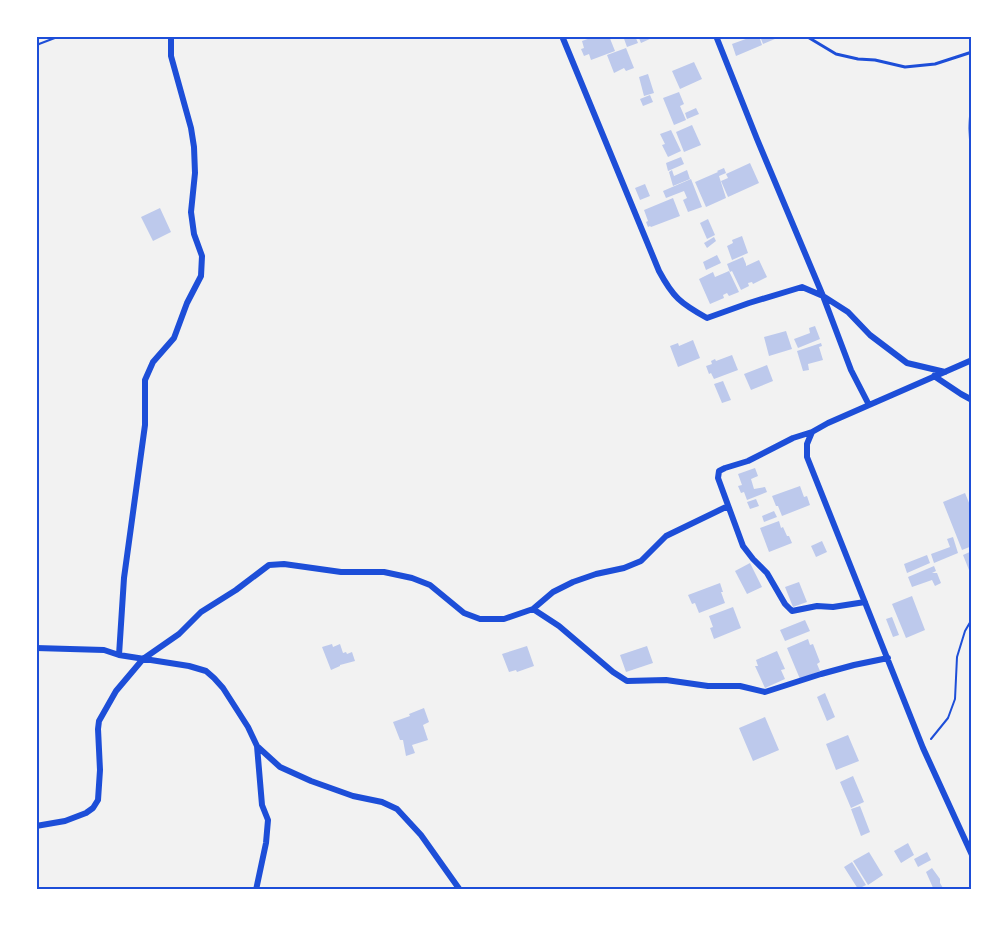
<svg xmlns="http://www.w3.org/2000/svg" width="1008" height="926" font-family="Figtree,sans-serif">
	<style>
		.building { fill: #bdc9ec }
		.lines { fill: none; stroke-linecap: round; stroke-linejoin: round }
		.path { stroke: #1d4ed8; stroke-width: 2 }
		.service { stroke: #1d4ed8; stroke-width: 3 }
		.minor { stroke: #1d4ed8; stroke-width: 6 }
		.neatline { fill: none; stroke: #1d4ed8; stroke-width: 2 }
	</style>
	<rect width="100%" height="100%" fill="#f2f2f2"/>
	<path class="building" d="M596 36H609L615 51 591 60 589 54 584 56 581 49 584 48 582 41Z
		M623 36H635L638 43 627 47Z
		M638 36H651L652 38 641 43Z
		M754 36H759L762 45 736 56 732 44Z
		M760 36H782L763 44Z
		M626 48 634 68 626 71 624 68 614 73 607 55Z
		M694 62 702 79 680 89 672 71Z
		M648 74 654 93 644 96 639 77Z
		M679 92 684 104 680 106 686 120 674 125 663 98Z
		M650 95 653 102 643 106 640 99Z
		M696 108 699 114 687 119 685 113Z
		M692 125 701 145 684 152 676 132Z
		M671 130 681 151 668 157 662 145 665 144 660 134Z
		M681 157 684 164 668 171 666 163Z
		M750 163 759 183 728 197 721 181 728 178 726 174Z
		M724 168 726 173 719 176 726 198 706 207 695 182 718 172 717 171Z
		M672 170 674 176 687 170 690 179 673 186 669 172Z
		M691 179 702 207 688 212 683 200 687 198 684 191 666 198 663 191Z
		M645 184 650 196 640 200 635 188Z
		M673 198 680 216 651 227 650 226 648 227 646 222 648 221 644 210Z
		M160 208 171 232 153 241 141 217Z
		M708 219 715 235 707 239 700 223Z
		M742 236 748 253 732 260 727 246 733 243 732 240Z
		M714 237 716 241 707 248 704 243Z
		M717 255 721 263 706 270 703 262Z
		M743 257 746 264V266L759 260 767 277 753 284 752 282 748 283 749 286 741 290 732 271 730 272 727 264Z
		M729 271 739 292 729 296 727 293 723 295 724 298 710 304 699 279 713 272 715 277Z
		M815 326 820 339 798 348 794 339 810 333 809 328Z
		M786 331 792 349 769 356 764 337Z
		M693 340 700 358 678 367 670 346 678 343 679 346Z
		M821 343 822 346 819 347 823 360 808 364 809 370 803 371 797 351Z
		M732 355 738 370 714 379 711 373 709 374 706 366 712 364 711 361 715 359 716 361Z
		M767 365 773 381 751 390 744 374Z
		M723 381 731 400 722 403 714 384Z
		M755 468 758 476 751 479 754 489 765 487 767 492 747 500 744 492 741 493 738 486 742 485 738 474Z
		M800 486 804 497 807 496 810 505 782 516 778 506H776L772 496Z
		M965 493 972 510V546L962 550 943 502Z
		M756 499 759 506 750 509 747 502Z
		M774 511 777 517 764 522 762 516Z
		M779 521 781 528 783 527 787 536H789L792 543 769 552 760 528Z
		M953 537 958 553 934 563 931 554 950 547 947 539Z
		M822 541 827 552 816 557 811 546Z
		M972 551V569L969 570 963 555Z
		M927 555 930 563 907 573 904 564Z
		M750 563 762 587 747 594 735 571Z
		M934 566 936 571 932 573H937L941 583 935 586 932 580 912 587 908 577Z
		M799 582 807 602 793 607 785 587Z
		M720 583 723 592H721L725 603 699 613 695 603 692 604 688 595Z
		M912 596 925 630 906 638 892 604Z
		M733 607 741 628 714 639 710 628 713 627 709 616Z
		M892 617 899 635 893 637 886 619Z
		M805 620 810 631 785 641 780 630Z
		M808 639 810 645 813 644 820 662 817 664 820 671 800 679 787 648Z
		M332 644 333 647 340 644 343 653 346 652 347 654 352 652 355 661 340 665V666L331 670 322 647Z
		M527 646 534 666 517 672 516 670 509 672 502 654Z
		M647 646 653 663 626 672 620 655Z
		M777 651 785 669 781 670 785 679 765 688 755 666H758L756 660Z
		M825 693 835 717 827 721 817 697Z
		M424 708 429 722 423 725 428 740 412 745 415 753 406 756 403 740H400L393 722 410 716 409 714Z
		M765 717 779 750 753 761 739 728Z
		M848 735 859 761 836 770 826 744Z
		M853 776 864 802 851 808 840 782Z
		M860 806 870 832 861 836 851 809Z
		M908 843 914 855 901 863 894 851Z
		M869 852 883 875 868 885 853 861Z
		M927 852 931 860 918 867 914 859Z
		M852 862 866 885 858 889 844 867Z
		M932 868 940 879V883L943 888 939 890H934L926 872Z"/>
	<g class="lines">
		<path class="path" d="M36 47 39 44 60 36
			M931 739 948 718 955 699 957 657 965 631 972 619"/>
		<path class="service" d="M806 36 836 54 858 59 875 60 905 67 935 64 972 52
			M972 95C971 115 968 130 972 149"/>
		<path class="minor" d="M562 36 659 271C673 297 680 303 707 318L749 303 802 287 823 296 848 312 870 335 907 363 945 372
			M716 36 757 139 823 296 851 370 869 405
			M972 360 828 423 812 432 807 444V457L923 748 972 855
			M934 376 961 394 972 400
			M812 432 793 438 748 461 725 468 719 471 718 478 743 546 753 559 767 573 785 604 792 611 817 606 833 607 865 602
			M533 609 559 626 613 672 627 681 666 680 708 686H740L765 692 821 674 854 665 888 658
			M36 648 104 650 119 655 189 666 206 671 214 678 223 688 248 727 257 746 262 805 268 820 266 843 256 890
			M119 655 124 578 145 425V380L153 362 174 338 187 303 201 276 202 256 194 234 191 212 195 173 194 147 191 128 171 56V36
			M258 747 280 767 311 781 353 796 382 802 397 809 421 835 460 890
			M36 826 65 821 86 813 93 808 98 800 100 770 98 729 99 721 116 691 143 659 179 634 201 612 236 590 269 565 284 564 341 572H384L412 578 430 585 464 613 480 619H504L533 609 553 592 573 582 596 574 624 568 641 561 666 536 728 506"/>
	</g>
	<rect width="1008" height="926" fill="none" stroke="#ffffff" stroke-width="75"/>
	<rect x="38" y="38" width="932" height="850" class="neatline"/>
</svg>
